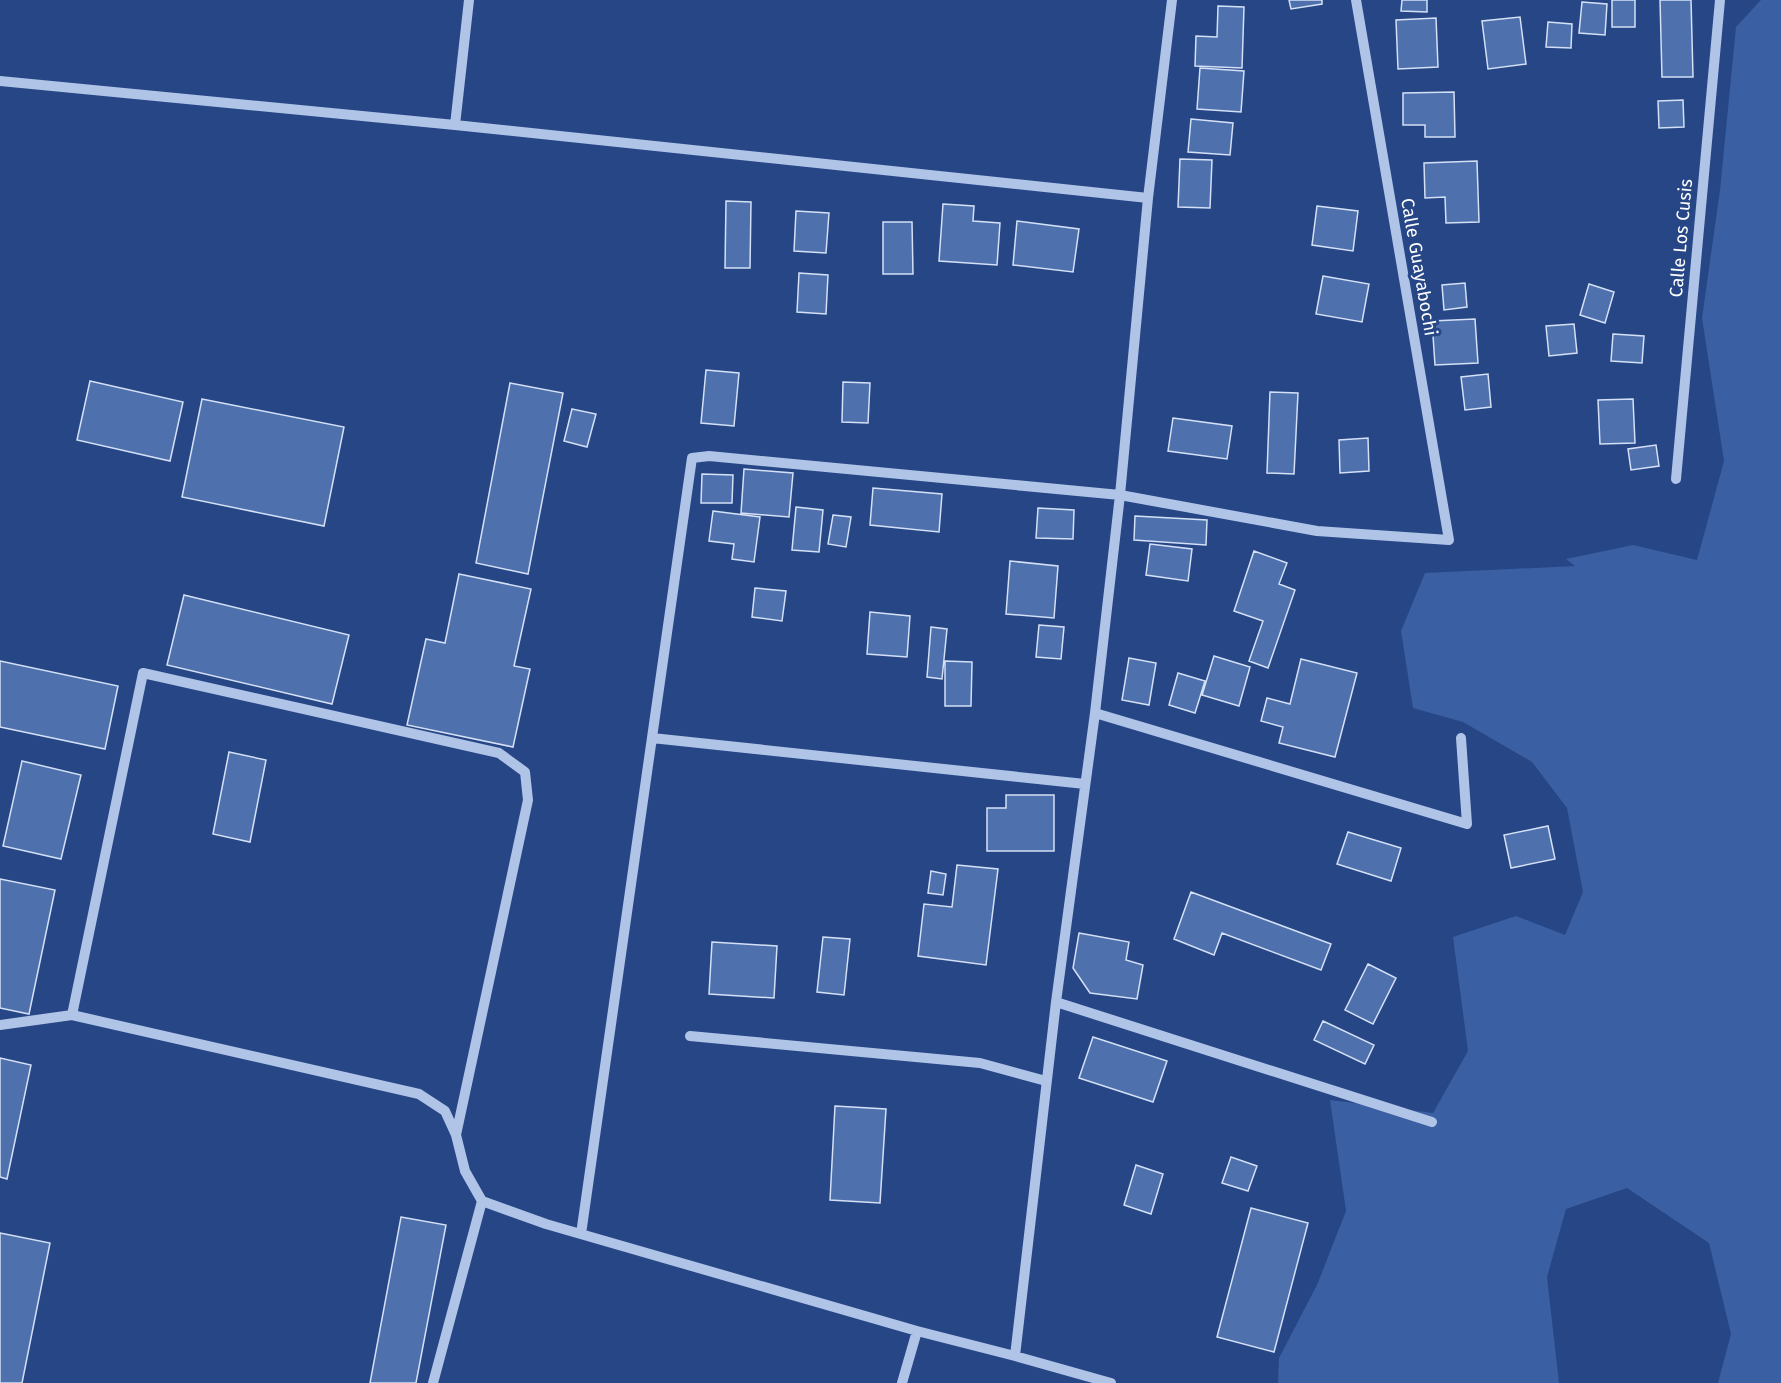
<svg xmlns="http://www.w3.org/2000/svg" width="1781" height="1383" font-family="'Fira Sans',sans-serif">
	<style>
		.green { fill: #3a5fa2 }
		.building { fill: #4e70ad; stroke: #d4e0f6; stroke-width: 1.5 }
		.lines { fill: none; stroke-linecap: round; stroke-linejoin: round }
		.minor { stroke: #b0c4e8; stroke-width: 10 }
		.labels { text-anchor: middle; dominant-baseline: central; stroke-width: 6; stroke-linejoin: round; paint-order: stroke }
		.street-label { font-size: 18px; fill: #fff; stroke: #264686 }
	</style>
	<rect width="100%" height="100%" fill="#264686"/>
	<path class="green" d="M1761 0H1781V1383H1718L1731 1334 1709 1243 1627 1188 1566 1209 1547 1277 1559 1383H1278L1279 1358 1317 1285 1346 1211 1330 1100 1433 1113 1468 1051 1453 937 1516 916 1565 935 1583 892 1567 808 1532 762 1463 722 1413 708 1401 631 1425 573 1575 566 1566 559 1633 545 1697 560 1724 461 1702 318 1720 190 1736 27Z"/>
	<path class="building" d="M1289 0H1322V4L1291 9Z
		M1402 0H1427V12L1401 11Z
		M1612 0H1635V27H1612Z
		M1660 0H1691L1693 77H1662Z
		M1582 2 1607 4 1605 35 1579 33Z
		M1218 6 1244 7 1242 68 1195 66 1196 36 1217 37Z
		M1520 17 1526 64 1488 69 1482 21Z
		M1436 18 1438 67 1398 69 1396 20Z
		M1548 22 1572 24 1571 48 1546 47Z
		M1200 68 1244 71 1241 112 1197 109Z
		M1454 92 1455 137H1425V125H1403V93Z
		M1683 100 1684 127 1659 128 1658 101Z
		M1191 119 1233 123 1230 155 1188 152Z
		M1180 159 1212 160 1210 208 1178 207Z
		M1477 161 1479 222 1446 223 1445 197 1425 198 1424 163Z
		M726 201 751 202 750 268H725Z
		M943 204 974 206 973 221 1000 223 997 265 939 261Z
		M1317 206 1358 211 1353 251 1312 245Z
		M796 211 829 213 826 253 794 251Z
		M1017 221 1079 229 1073 272 1013 265Z
		M883 222H912L913 274H883Z
		M799 273 828 275 826 314 797 312Z
		M1323 276 1369 284 1362 322 1316 314Z
		M1465 283 1467 307 1444 310 1442 285Z
		M1589 284 1614 292 1605 323 1580 315Z
		M1475 319 1478 363 1435 365 1432 321Z
		M1574 324 1577 353 1549 356 1546 326Z
		M1613 334 1644 336 1642 363 1611 361Z
		M706 370 739 373 734 426 701 423Z
		M1488 374 1491 407 1465 410 1461 377Z
		M90 381 183 402 170 461 77 440Z
		M843 382 870 383 868 423 842 422Z
		M510 383 563 393 528 574 476 563Z
		M1270 392 1298 393 1294 474 1267 473Z
		M202 399 344 427 324 526 182 497Z
		M1633 399 1635 443 1600 444 1598 400Z
		M572 409 596 414 587 447 564 441Z
		M1173 418 1232 426 1227 459 1168 451Z
		M1368 438 1369 471 1340 473 1339 440Z
		M1656 445 1659 466 1631 470 1628 449Z
		M744 469 793 473 789 517 741 513Z
		M702 474 733 475 732 503H701Z
		M873 488 942 494 939 532 870 525Z
		M796 507 823 510 819 552 792 550Z
		M1038 508 1074 510 1073 539 1036 538Z
		M713 511 760 517 754 562 732 559 734 544 709 541Z
		M833 515 851 517 846 547 828 544Z
		M1135 516 1207 520 1206 545 1134 540Z
		M1150 544 1192 549 1188 581 1146 575Z
		M1254 551 1287 563 1279 584 1295 590 1268 668 1249 661 1263 621 1234 611Z
		M1010 561 1058 566 1054 618 1006 614Z
		M459 574 531 589 514 666 530 669 513 747 407 725 426 639 445 643Z
		M755 588 786 591 782 621 752 617Z
		M184 595 349 635 332 704 167 665Z
		M870 612 910 616 907 657 867 654Z
		M1039 625 1064 627 1061 659 1036 657Z
		M931 627 947 629 942 679 927 677Z
		M1214 656 1250 667 1239 706 1202 695Z
		M1129 658 1156 663 1149 705 1122 700Z
		M1301 659 1357 673 1335 757 1279 743 1283 727 1261 721 1267 698 1290 704Z
		M0 661 118 686 105 749 0 727Z
		M945 661 972 662 971 706H945Z
		M1178 673 1205 681 1195 713 1169 705Z
		M229 752 266 760 250 842 213 834Z
		M22 761 81 775 61 859 3 846Z
		M1006 795H1054V851H987V808H1006Z
		M1548 826 1555 859 1511 868 1504 835Z
		M1348 832 1401 848 1391 881 1337 864Z
		M957 865 998 869 986 965 918 956 924 904 952 907Z
		M931 871 946 874 943 895 928 893Z
		M0 879 55 890 29 1014 0 1008Z
		M1191 892 1331 944 1321 970 1222 933 1214 955 1174 939Z
		M1079 933 1129 942 1126 960 1143 965 1137 999 1090 993 1073 968Z
		M823 937 850 939 844 995 817 992Z
		M712 942 777 946 774 998 709 994Z
		M1368 964 1396 978 1373 1024 1345 1010Z
		M1323 1021 1374 1045 1365 1064 1314 1040Z
		M1093 1037 1167 1061 1153 1102 1079 1078Z
		M0 1058 31 1065 7 1179 0 1177Z
		M835 1106 886 1109 880 1203 830 1200Z
		M1231 1157 1257 1166 1248 1191 1222 1183Z
		M1136 1165 1163 1174 1151 1214 1124 1205Z
		M1251 1208 1308 1223 1274 1352 1217 1337Z
		M401 1217 446 1225 416 1383H370Z
		M0 1233 50 1243 22 1383H0Z"/>
	<g class="lines">
		<path class="minor" d="M0 81 455 125 1148 198
			M455 125 469 0
			M1676 479 1720 0
			M1095 713 1467 824 1461 738
			M652 738 1085 784
			M1056 1002 1432 1122
			M72 1015 143 673 499 753 525 772 528 800 456 1135
			M0 1025 72 1015 419 1094 445 1111 456 1135 465 1171 482 1201 546 1224 917 1331 1015 1356 1111 1383
			M690 1036 980 1063 1046 1081
			M581 1234 692 458 709 456 1120 495 1317 531 1449 540 1356 0
			M1015 1356 1056 1002 1095 713 1120 495 1148 198 1172 0
			M433 1383 482 1201
			M902 1383 917 1331"/>
	</g>
	<g class="labels">
		<g class="street-label">
			<text transform="translate(1681 238) rotate(-85)">Calle Los Cusis</text>
			<text transform="translate(1419 267) rotate(80)">Calle Guayabochi</text>
		</g>
	</g>
</svg>
